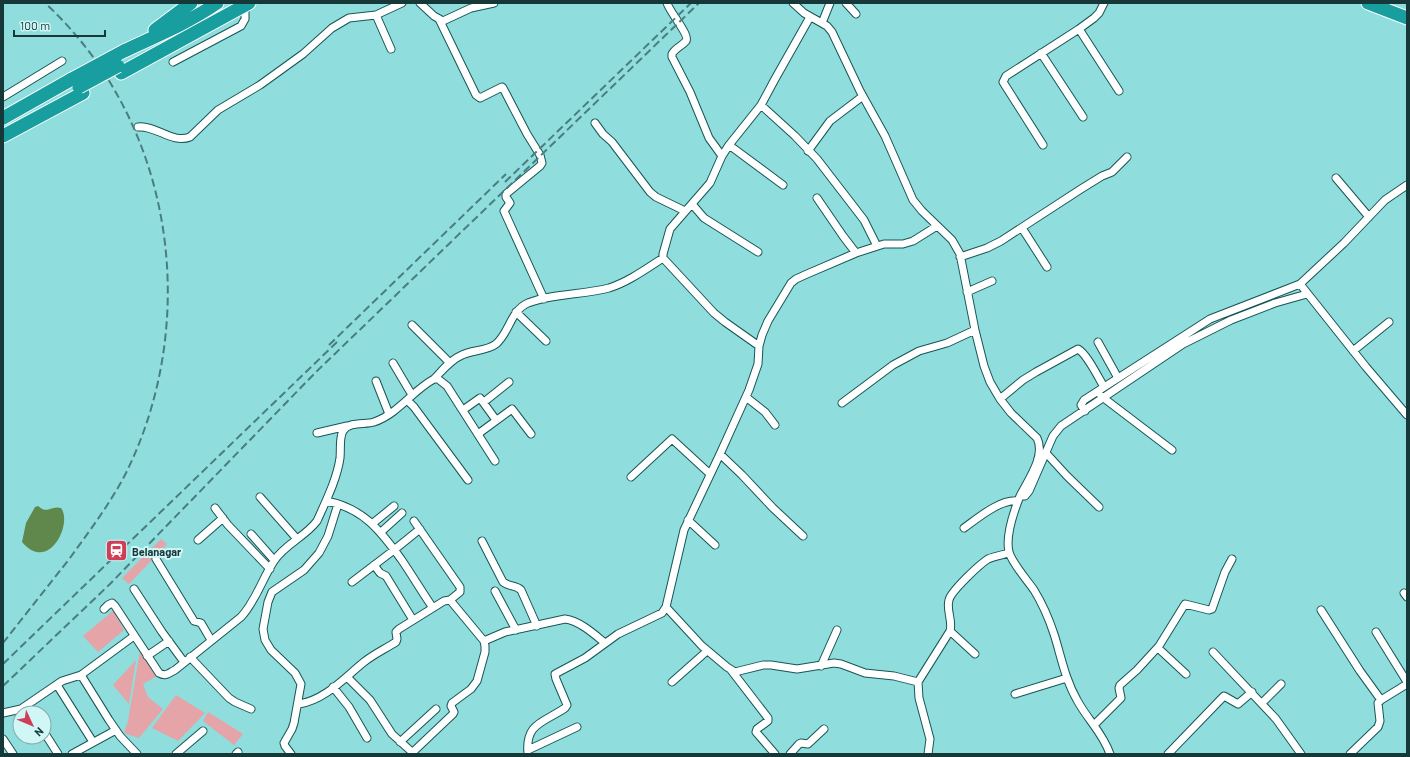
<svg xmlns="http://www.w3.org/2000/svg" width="1410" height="757" font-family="Barlow,sans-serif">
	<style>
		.green { fill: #e5a4a7 }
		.water { fill: #60874c }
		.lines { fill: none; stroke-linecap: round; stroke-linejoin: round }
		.street-casing { stroke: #175555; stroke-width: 9 }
		.highway-casing { stroke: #fff; stroke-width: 15 }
		.street { stroke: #fff; stroke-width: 7 }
		.highway { stroke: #199e9f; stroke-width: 13 }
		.rail { stroke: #4a7e7e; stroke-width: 2; stroke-dasharray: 8 4; stroke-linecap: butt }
		.highway-bridge-casing { stroke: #fff; stroke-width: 15; stroke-linecap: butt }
		.highway-bridge { stroke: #199e9f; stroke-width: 13 }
		.labels { text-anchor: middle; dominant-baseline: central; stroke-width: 4; stroke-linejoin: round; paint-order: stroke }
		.poi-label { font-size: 11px; font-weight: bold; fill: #173838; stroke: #d1f6f6; text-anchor: start }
	</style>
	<rect width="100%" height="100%" fill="#8fdddd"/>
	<path class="green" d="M161 539 167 544 129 584 122 578Z
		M114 610 124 630 98 652 83 636Z
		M140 651 157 676 143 684 148 697 163 709 139 738 124 733 128 721Z
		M136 660 129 704 113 685Z
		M176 695 205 713 178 741 152 728Z
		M208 712 243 734 234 745 203 721Z"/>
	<path class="water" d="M38 506C48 515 50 505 61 508 73 523 49 574 22 542L26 523 35 507Z"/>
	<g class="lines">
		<defs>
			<path id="street" d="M420 3 434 16 443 21 471 8 494 3
				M667 3C669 11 690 35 686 41 682 46 675 48 672 54V57L690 92 709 138 722 156
				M793 3 804 13 827 26 832 32 860 91 885 136 913 200 922 211 952 240 960 254 975 330 984 366 990 382 1000 399 1011 413 1037 438C1046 456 1028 480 1020 496H1025L1029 491 1053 436 1061 426 1183 344 1231 320 1275 303 1307 294
				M846 3 856 14
				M376 15 391 49
				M439 19 476 95 480 98 502 87 503 88 527 134 540 155 542 163 540 166 506 194V197L510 203 504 211 544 299
				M822 23 830 3
				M1079 29 1119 91
				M1041 53 1083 117
				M173 62 241 26 245 19V5
				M3 97 62 61
				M761 105 795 136 817 159 864 220 877 246
				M595 123 603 134 612 142 650 192 656 197 685 211
				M138 127C156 125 172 144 190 137L218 110 260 85 303 54 332 28 349 18 376 15 402 3
				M729 145 783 185
				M1043 145 1003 82 1006 76 1079 29 1094 18 1099 13 1104 3
				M808 151 830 121 863 96
				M1336 178 1369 217
				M1407 185 1385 200 1344 243 1300 284 1366 367 1407 415
				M817 198 843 236 856 253
				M692 204 704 218 758 252
				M1022 228 1047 267
				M960 257 987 248 1001 241 1081 189 1102 176 1112 172 1127 157
				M967 292 992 281
				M516 312 546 341
				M412 325 450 363
				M1098 342 1118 378
				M759 346 725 322 714 313 663 258V254L670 229 710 183 722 156 729 145 761 105 775 79 810 17
				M1353 351 1389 322
				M393 363 412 395
				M434 379C442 371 450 360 462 355 472 350 487 351 496 344 510 332 510 311 528 303 553 293 583 295 609 288 628 282 646 269 663 258
				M376 381 389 414
				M1101 396 1172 450
				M746 397 765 412 775 425
				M1000 399 1023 380 1036 372 1078 349C1087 354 1098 377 1104 387
				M407 400 414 407 468 480
				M484 402 509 382
				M842 403 893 365 919 351 947 343 975 330
				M463 410 480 398 496 420
				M1085 411 1081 405 1084 400 1210 319 1300 284
				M317 433 347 426
				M478 434 512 409 531 434
				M1046 453 1067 476 1099 507
				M720 454 742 475 773 508 803 536
				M631 477 672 439 710 474
				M1020 496C1014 511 1005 535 1009 552 1012 563 1027 580 1034 590 1042 603 1049 619 1054 634 1061 656 1065 679 1077 700 1087 719 1103 733 1110 754
				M260 497 297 539
				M326 501C363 508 380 530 401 559 412 575 422 592 433 608
				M215 508 228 525 270 569
				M688 520 715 545
				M414 521 460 587V592L450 600
				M372 524 394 506
				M964 528C978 518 1000 499 1018 501
				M381 532 402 513
				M251 534 274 560
				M198 540 223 518
				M482 541 503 582C509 587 516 585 521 590L537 626
				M156 559 194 621 201 623 211 640
				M374 565 380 573 386 576 413 620
				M352 582 394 550 420 529
				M134 589 162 632 184 662
				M495 591 516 630
				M1404 593 1407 597
				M666 607 702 646 727 667 735 672 763 665H771L797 669 834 663 841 664 865 673 894 676 918 682
				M104 609 108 605 112 603 115 606 159 673C166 677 169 673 175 670L241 617C256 601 262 579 274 561 285 544 305 537 317 521 326 501 337 479 340 458 341 449 339 438 343 431 349 421 365 425 374 422 398 414 413 390 434 379H438L447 386 495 461
				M1321 610 1360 671 1381 700
				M950 631 975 654
				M1376 632 1407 682
				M484 641 505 632 565 619C580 621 594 634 605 643
				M1158 648 1186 674
				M1213 652 1276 719 1301 754
				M147 656 169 641
				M190 657 229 698 235 702 251 709
				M821 666 837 630
				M731 670 768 718V721L757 729 756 732 775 754
				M81 675 109 720 120 736 137 754
				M347 677 370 700 392 734 413 753
				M672 682 707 651
				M57 685 93 742
				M333 687 349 707 367 738
				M1015 694 1067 678
				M1262 703 1281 684
				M299 704C325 700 344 678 364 662 374 654 385 649 396 642L397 639 396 632 399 629 444 601 450 600 484 641 485 646V652L477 681 471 689 452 703 451 706 454 712 453 714 414 751 413 754
				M27 705 32 713
				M3 713 21 709 62 681 81 675 134 636
				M1094 725 1121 698 1119 688 1120 685 1137 670 1159 646 1185 604 1209 610 1212 609 1225 572 1232 559
				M44 732 58 754
				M3 739 13 754
				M400 742 436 709
				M528 750 577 727
				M72 754 116 730
				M176 754 203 731
				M236 754 238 752
				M291 754 285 746 284 743 292 729 294 723 301 684 295 673 271 650 265 640 263 629 268 602 272 592 304 570 319 553 328 536 338 504
				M528 754C525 723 543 723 565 708L567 705 556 679 555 674 585 658 618 634 662 613 666 607 684 530 720 454 749 390 758 364 759 346 762 335 768 321 791 283 796 279 807 274 856 253 884 244H903L913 241 937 226
				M790 754 799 744 801 743 808 744 824 729
				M928 754 930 739 919 698 918 682 950 631C953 621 946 610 949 600 951 591 980 564 988 559 995 556 1002 555 1009 553
				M1168 754 1224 696 1238 704 1252 692
				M1350 754 1378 727 1380 721 1378 703 1381 700 1407 684"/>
			<path id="highway" d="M1368 3 1407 18
				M155 30 191 3
				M124 51C156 36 188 23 217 3
				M121 73 249 3
				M3 118 72 79
				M3 136 83 93"/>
		</defs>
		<use href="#street" class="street-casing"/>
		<use href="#highway" class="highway-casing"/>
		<use href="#street" class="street"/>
		<use href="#highway" class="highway"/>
		<path class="rail" d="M505 182 691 3
			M329 345 506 174
			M3 643C25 615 48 586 70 558 90 530 110 504 126 473 202 319 174 122 45 3
			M3 664 337 342
			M3 686 110 584 316 372 699 3"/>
		<defs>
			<path id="highway-bridge" d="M72 79 124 51
				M79 87 118 66"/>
		</defs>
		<use href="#highway-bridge" class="highway-bridge-casing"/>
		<use href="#highway-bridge" class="highway-bridge"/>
	</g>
	<defs>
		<symbol id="station-square" viewBox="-11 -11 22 22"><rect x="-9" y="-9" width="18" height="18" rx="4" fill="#cf3e55" stroke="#d1f6f6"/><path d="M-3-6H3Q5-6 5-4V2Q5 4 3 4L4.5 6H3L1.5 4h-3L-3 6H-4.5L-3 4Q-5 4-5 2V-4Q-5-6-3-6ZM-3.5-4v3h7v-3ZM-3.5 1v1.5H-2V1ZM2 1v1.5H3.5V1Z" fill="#fff"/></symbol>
	</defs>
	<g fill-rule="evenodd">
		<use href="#station-square" x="104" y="538" width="25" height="25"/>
	</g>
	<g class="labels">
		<g class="poi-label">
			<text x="132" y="551">Belanagar</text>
		</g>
	</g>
	<rect width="1410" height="757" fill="none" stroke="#173838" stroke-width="8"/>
	<g transform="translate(32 725) rotate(134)"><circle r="19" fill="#d1f6f6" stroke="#87aaaa"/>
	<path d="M0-3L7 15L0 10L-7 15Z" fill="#cf3e55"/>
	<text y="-6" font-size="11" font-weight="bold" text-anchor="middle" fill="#173838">N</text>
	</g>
	<path d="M14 30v6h91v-6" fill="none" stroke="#173838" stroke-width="2"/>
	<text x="20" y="30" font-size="12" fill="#173838" stroke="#d1f6f6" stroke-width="3" paint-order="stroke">100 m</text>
</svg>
